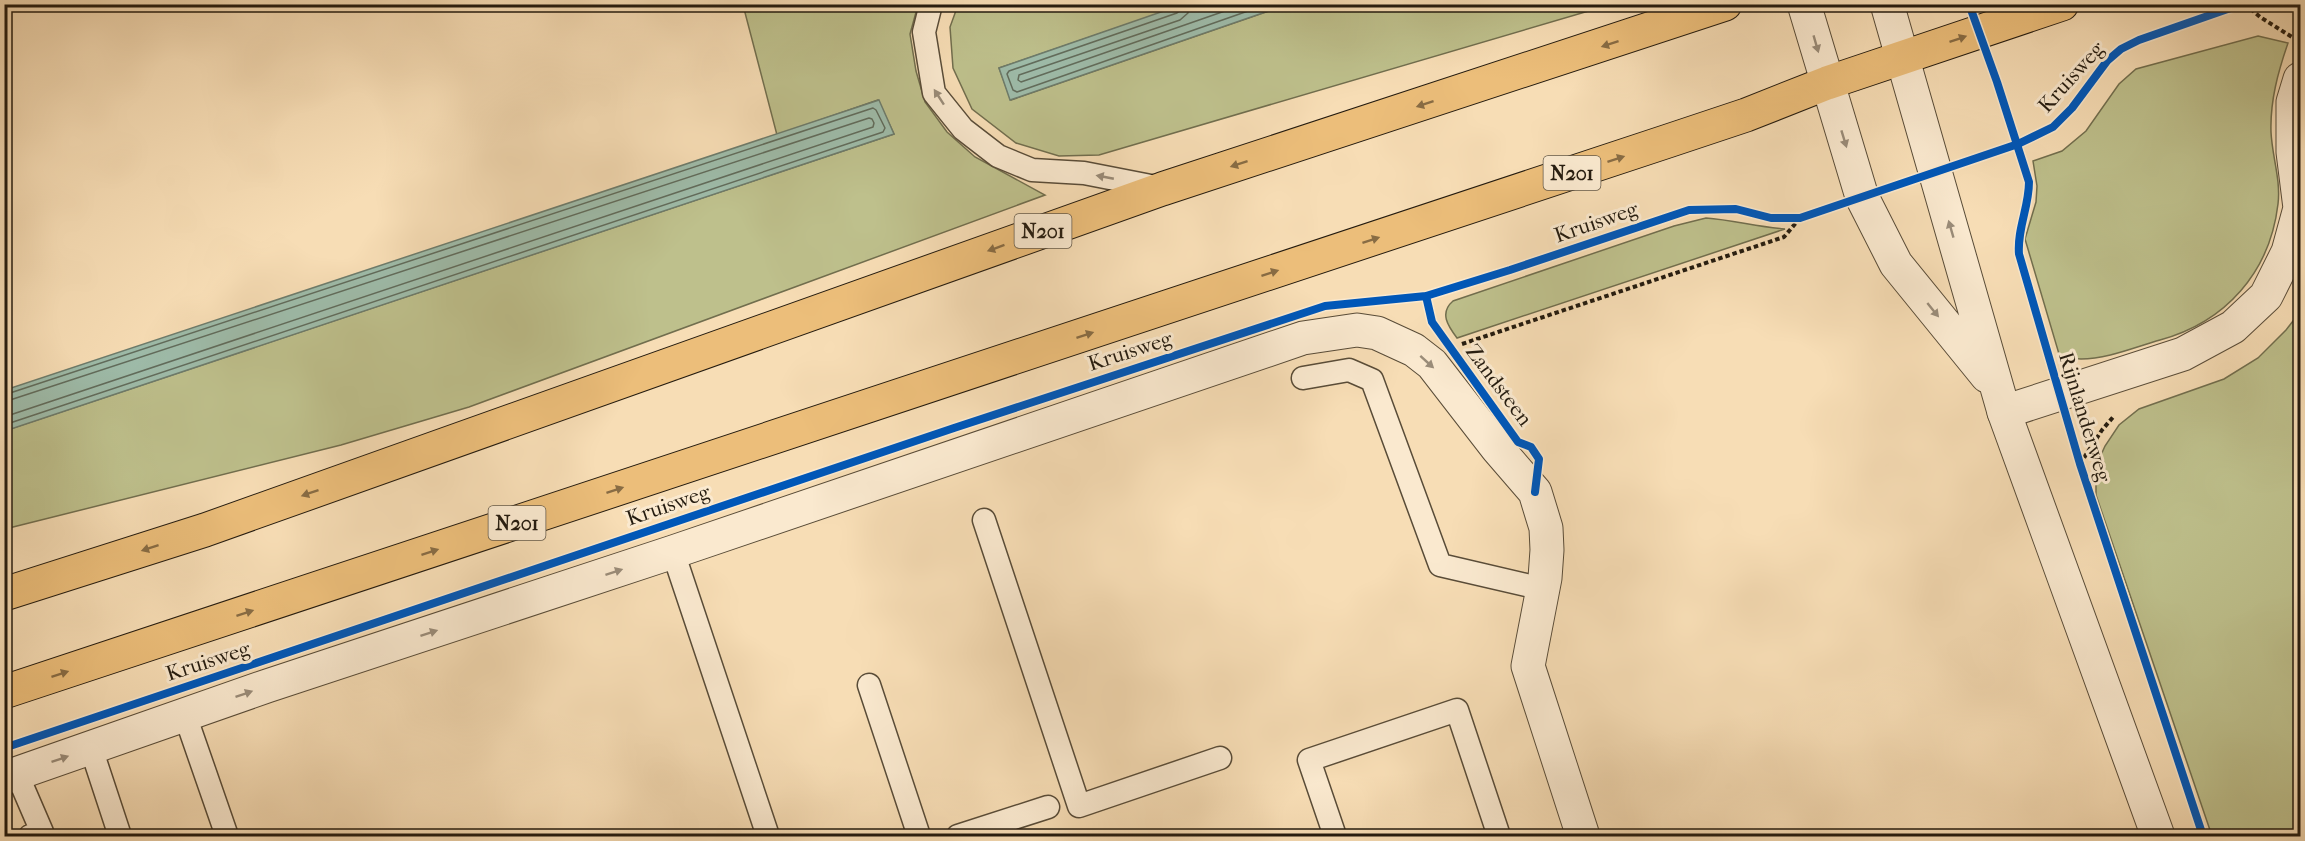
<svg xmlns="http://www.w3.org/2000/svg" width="2305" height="841" font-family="'IM FELL French Canon',serif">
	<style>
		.green { fill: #bec08c; stroke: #716e4e; stroke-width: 1.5 }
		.water { fill: #9ebcaa; stroke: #6d7c6c; stroke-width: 1.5 }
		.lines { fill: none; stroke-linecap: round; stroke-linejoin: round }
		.shore { stroke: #616c5c; stroke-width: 1.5 }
		.service-casing { stroke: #594c38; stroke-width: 25 }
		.minor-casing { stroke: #594c38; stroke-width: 35 }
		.tertiary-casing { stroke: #594c38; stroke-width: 35 }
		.trunk-casing { stroke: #241b0f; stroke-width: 35 }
		.path { stroke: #241b0f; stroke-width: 4; stroke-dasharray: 4.5 3; stroke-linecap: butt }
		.service { stroke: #fae9cf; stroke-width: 22 }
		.minor { stroke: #fae9cf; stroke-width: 33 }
		.tertiary { stroke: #fae9cf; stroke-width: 33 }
		.trunk { stroke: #ecbe7a; stroke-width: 33 }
		.cycleway-casing { stroke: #fae9cf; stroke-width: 11 }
		.cycleway { stroke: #0057b8; stroke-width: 8 }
		.oneway { fill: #886c44 }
		.oneway2 { fill: #9a8c79 }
		.labels { text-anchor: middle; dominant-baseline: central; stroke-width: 6; stroke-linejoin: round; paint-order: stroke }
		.shield { fill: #fae9cf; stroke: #645949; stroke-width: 1.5 }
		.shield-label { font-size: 20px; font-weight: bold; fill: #241b0f }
		.street-label { font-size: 21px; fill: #241b0f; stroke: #fae9cf }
	</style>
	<rect width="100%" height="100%" fill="#f7ddb5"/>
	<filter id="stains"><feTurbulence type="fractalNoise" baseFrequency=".00333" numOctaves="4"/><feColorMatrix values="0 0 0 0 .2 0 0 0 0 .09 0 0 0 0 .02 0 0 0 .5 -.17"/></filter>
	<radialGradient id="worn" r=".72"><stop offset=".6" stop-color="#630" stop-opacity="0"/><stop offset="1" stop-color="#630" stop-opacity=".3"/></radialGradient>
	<path class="green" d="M743 5H918L910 34 916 71 925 102 947 132 975 157 1045 195 469 407 341 445 5 529 4 431 894 134 878 100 777 135Z
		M958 5H1184L999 68 1011 100 1286 5H1609L1099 155 1059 156 1016 143 972 109 953 68 950 27Z
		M2258 36 2288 43C2278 72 2270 101 2271 132 2272 156 2281 180 2278 204 2270 272 2226 322 2160 340 2135 347 2107 359 2081 359 2074 359 2066 356 2059 354L2025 239 2036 202 2037 186 2033 161 2062 151 2086 131 2119 84 2136 69Z
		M1706 218C1733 220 1758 227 1785 229L1457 338C1448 326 1439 313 1453 301L1674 226Z
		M2300 312V836H2212L2096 495V466L2105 446 2119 425 2139 409 2224 379 2258 358 2286 330Z"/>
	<path class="water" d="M1184 4 1286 5 1010 100 999 68Z
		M879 100 894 134 5 431V390Z"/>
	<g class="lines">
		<path class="shore" d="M1182 4 1181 10 1177 13 1009 71 1007 74 1013 90 1017 92 1268 4
			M1189 4 1188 13 1180 20 1019 75 1018 80 1021 82 1245 4
			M4 395 873 108 876 110 885 128 883 132 4 425
			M4 402 869 118 872 119 874 123 873 127 4 417"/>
		<defs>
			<path id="service" d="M931 4 924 32 934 93 963 129 998 156 1032 170 1084 173 1161 188
				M1303 378 1349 370 1372 380 1440 565 1543 589
				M984 520 1079 806 1220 758
				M673 552 768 836
				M869 685 919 836
				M185 715 227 836
				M91 748 120 836
				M17 774 42 832 30 836
				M958 836 1048 807
				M1335 836 1309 760 1457 710 1499 836"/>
			<path id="minor" d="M2004 412 2183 354 2233 327 2266 296 2288 252 2300 208 2293 152V102L2300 79
				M4 778 267 686 673 552 1303 338 1357 330 1377 333 1414 350 1432 364 1497 448 1535 492 1546 528 1547 550 1545 578 1528 666 1583 836"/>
			<path id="tertiary" d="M1804 4 1862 197 1896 264 1987 376
				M1887 4 2004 412 2158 836"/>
			<path id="trunk" d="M4 594 205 530 1162 189 1725 4
				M4 692 1668 141 1746 115 1827 83 2062 4"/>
		</defs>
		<use href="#service" class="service-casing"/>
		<use href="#minor" class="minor-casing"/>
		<use href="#tertiary" class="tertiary-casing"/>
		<use href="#trunk" class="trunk-casing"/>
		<path class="path" d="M2245 4 2260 17 2300 42
			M1462 344 1784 237 1800 218
			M2080 464 2102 430 2114 416"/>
		<use href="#service" class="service"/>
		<use href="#minor" class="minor"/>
		<use href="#tertiary" class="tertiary"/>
		<use href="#trunk" class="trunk"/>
		<defs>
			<path id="cycleway" d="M1969 4 1997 82 2029 182C2029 207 2017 229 2019 254L2080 464 2203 836
				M1426 296 1432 322 1518 442 1531 447 1539 459 1535 492
				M4 748 954 428 1325 306 1426 296 1510 270 1689 210 1736 209 1771 218H1800L2018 144 2053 127 2072 108 2107 61 2121 49 2139 40 2242 4"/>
		</defs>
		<use href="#cycleway" class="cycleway-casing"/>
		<use href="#cycleway" class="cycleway"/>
	</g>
	<defs><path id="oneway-solid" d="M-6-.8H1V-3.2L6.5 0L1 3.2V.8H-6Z" transform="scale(1.5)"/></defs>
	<g class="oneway">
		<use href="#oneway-solid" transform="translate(1958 39) rotate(-19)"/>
		<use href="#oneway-solid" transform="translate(1610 44) rotate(162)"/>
		<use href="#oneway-solid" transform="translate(1425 104) rotate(162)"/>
		<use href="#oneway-solid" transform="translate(1616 159) rotate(-18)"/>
		<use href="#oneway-solid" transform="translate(1239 164) rotate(162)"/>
		<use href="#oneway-solid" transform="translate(1371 240) rotate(-18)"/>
		<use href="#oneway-solid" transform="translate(996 248) rotate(160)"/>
		<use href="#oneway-solid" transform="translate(1270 273) rotate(-18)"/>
		<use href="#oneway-solid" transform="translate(1085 335) rotate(-18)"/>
		<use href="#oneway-solid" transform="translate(615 490) rotate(-18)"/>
		<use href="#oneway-solid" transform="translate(310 493) rotate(161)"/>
		<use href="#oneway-solid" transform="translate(150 548) rotate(162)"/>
		<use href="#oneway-solid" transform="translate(430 552) rotate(-18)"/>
		<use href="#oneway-solid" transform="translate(245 613) rotate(-18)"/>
		<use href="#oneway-solid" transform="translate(60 674) rotate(-18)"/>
	</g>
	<g class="oneway2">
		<use href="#oneway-solid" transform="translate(1816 44) rotate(74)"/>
		<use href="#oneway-solid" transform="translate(939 97) rotate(-123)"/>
		<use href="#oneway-solid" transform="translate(1844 139) rotate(73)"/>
		<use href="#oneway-solid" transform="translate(1105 177) rotate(-169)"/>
		<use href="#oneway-solid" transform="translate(1951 229) rotate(-106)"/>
		<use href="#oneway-solid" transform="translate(1933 310) rotate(51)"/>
		<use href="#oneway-solid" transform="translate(1427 362) rotate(42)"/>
		<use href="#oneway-solid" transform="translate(614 572) rotate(-18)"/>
		<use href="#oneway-solid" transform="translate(429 633) rotate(-18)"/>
		<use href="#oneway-solid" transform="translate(244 694) rotate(-19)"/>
		<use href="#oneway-solid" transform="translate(60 759) rotate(-19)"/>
	</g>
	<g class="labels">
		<g class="shield">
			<rect x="1543.5" y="156" width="57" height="34" rx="4.5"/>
			<rect x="1014.5" y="214" width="57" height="34" rx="4.5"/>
			<rect x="488.5" y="506" width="57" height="34" rx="4.5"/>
		</g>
		<g class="shield-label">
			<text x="1572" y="173">N201</text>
			<text x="1043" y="231">N201</text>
			<text x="517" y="523">N201</text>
		</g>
		<g class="street-label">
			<text transform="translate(2071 77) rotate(-48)">Kruisweg</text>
			<text transform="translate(1596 222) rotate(-19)">Kruisweg</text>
			<text transform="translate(1130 351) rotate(-18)">Kruisweg</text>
			<text transform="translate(1499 385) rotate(53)">Zandsteen</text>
			<text transform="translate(2085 417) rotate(73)">Rijnlanderweg</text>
			<text transform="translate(668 505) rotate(-19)">Kruisweg</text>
			<text transform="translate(208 661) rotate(-18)">Kruisweg</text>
		</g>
	</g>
	<rect width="2305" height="841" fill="none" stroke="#f7ddb5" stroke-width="24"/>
	<rect x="6" y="6" width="2293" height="829" fill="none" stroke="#241b0f" stroke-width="3"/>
	<rect x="12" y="12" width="2281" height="817" fill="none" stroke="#241b0f" stroke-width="1.5"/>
	<rect width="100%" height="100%" filter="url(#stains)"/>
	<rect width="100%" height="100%" fill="url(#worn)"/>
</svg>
